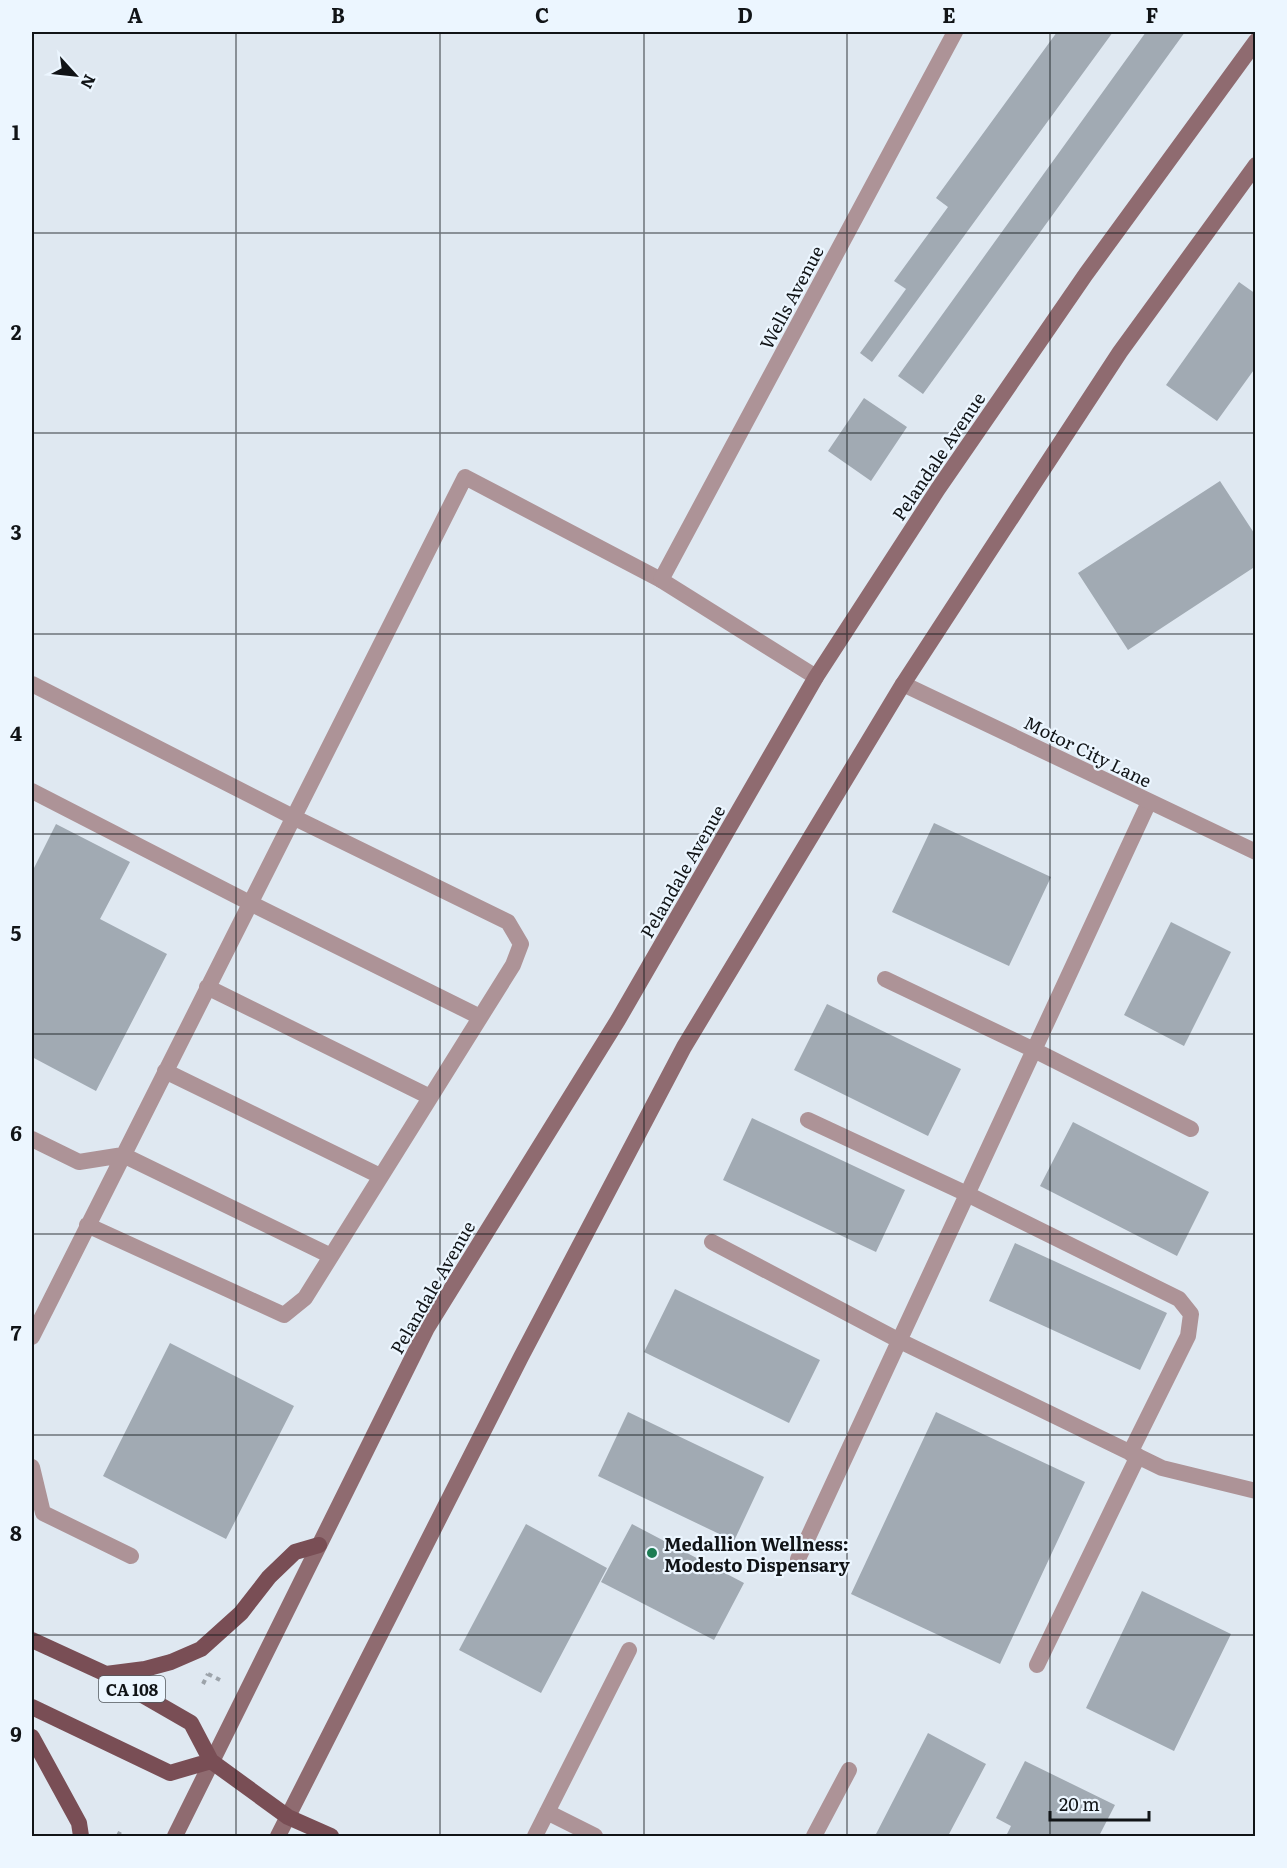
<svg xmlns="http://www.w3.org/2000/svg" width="1287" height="1868" font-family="Literata,serif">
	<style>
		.building { fill: #a1aab3 }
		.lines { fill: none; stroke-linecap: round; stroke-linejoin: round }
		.path { stroke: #9ca3aa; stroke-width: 4; stroke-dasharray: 4.5 4.5; stroke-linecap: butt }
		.service { stroke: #ad9397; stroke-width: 16 }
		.minor { stroke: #ad9397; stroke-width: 16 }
		.secondary { stroke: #8f6b70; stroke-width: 16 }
		.primary { stroke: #794e55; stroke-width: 16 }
		.grid { fill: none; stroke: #111417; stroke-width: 1.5; stroke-opacity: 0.55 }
		.poi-dot { fill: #1c7c53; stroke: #ecf6ff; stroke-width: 2 }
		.labels { text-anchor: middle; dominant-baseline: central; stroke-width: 4.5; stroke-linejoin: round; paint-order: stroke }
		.shield { fill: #ecf6ff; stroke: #53585d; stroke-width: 1.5 }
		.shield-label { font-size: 16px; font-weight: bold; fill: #111417 }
		.street-label { font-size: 18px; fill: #111417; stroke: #ecf6ff }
		.poi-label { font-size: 18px; font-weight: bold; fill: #111417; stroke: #ecf6ff; text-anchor: start }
		.neatline { fill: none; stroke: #111417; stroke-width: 2 }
		.grid-label { font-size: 20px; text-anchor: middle; font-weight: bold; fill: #111417 }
	</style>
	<rect width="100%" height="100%" fill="#dfe8f1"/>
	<path class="building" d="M1057 32H1113L872 362 860 353 906 289 894 281 948 207 936 198Z
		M1146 32H1185L923 394 898 376Z
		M1239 282 1256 294V367L1217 421 1166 385Z
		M864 398 907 427 871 481 828 451Z
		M1220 481 1256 536V566L1128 650 1078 573Z
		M934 823 1051 877 1009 966 892 912Z
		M56 824 130 862 100 919 167 954 96 1091 32 1057V872Z
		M1171 922 1231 952 1184 1046 1124 1015Z
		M827 1004 961 1069 928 1136 794 1070Z
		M752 1118 905 1190 876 1252 723 1180Z
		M1073 1122 1209 1192 1177 1256 1040 1186Z
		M1015 1243 1167 1313 1140 1370 989 1301Z
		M675 1289 820 1360 789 1423 644 1352Z
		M170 1343 294 1406 226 1539 103 1476Z
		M628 1412 764 1477 734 1541 598 1476Z
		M936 1412 1085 1482 1000 1664 851 1594Z
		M526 1524 607 1568 541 1693 459 1650Z
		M632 1524 744 1583 714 1640 601 1582Z
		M1142 1591 1231 1634 1174 1751 1086 1708Z
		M928 1733 986 1764 948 1836H875Z
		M1025 1761 1115 1805 1099 1836H1006L1011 1826 996 1818Z"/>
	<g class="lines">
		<path class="path" d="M208 1674 220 1680
			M203 1684 208 1674
			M118 1836 121 1830"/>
		<path class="service" d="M32 684 293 817 508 922 521 944 513 965 305 1298 284 1315 87 1225
			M32 791 250 903 480 1017
			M885 979 1034 1050 1191 1129
			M207 987 430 1097
			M165 1071 380 1176
			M808 1120 967 1194 1179 1299 1191 1314 1188 1336 1130 1453
			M32 1139 79 1162 123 1155 331 1256
			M712 1242 900 1341 1162 1468 1256 1491
			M32 1337 465 477 661 580
			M32 1467 43 1513 131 1556
			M798 1559 1149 802
			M1037 1665 1138 1456
			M547 1812 595 1836
			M535 1836 629 1650
			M814 1836 849 1770"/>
		<path class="minor" d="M816 677 661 580 955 32
			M903 684 1256 852"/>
		<path class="secondary" d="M175 1836 427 1328 618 1020 816 677 938 489 1086 274 1256 41
			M278 1836 521 1357 684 1047 903 684 989 552 1120 352 1256 165"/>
		<path class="primary" d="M32 1640 106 1674 191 1723 211 1761 288 1817 331 1836
			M106 1674 145 1669 171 1662 201 1649 241 1613 269 1577 295 1552 319 1545
			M32 1707 170 1773 211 1761
			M32 1737 79 1823 81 1836"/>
	</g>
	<path class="grid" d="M236 32V1836M440 32V1836M644 32V1836M847 32V1836M1050 32V1836M32 233H1256M32 433H1256M32 634H1256M32 834H1256M32 1034H1256M32 1234H1256M32 1435H1256M32 1635H1256"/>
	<circle class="poi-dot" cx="652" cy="1553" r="6"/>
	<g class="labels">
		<rect class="shield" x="99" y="1676" width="66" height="26" rx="4.5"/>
		<g class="shield-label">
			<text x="132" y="1689">CA 108</text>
		</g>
		<g class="street-label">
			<text transform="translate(791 297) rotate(-62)">Wells Avenue</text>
			<text transform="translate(938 456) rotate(-56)">Pelandale Avenue</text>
			<text transform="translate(1088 751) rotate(26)">Motor City Lane</text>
			<text transform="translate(682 871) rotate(-60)">Pelandale Avenue</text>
			<text transform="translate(432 1287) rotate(-60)">Pelandale Avenue</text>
		</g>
		<g class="poi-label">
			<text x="664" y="1543">Medallion Wellness:<tspan x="664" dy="21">Modesto Dispensary</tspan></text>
		</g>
	</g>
	<rect width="1287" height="1868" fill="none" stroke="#ecf6ff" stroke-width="66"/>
	<g transform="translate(75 75) rotate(117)" stroke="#ecf6ff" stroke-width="4.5" paint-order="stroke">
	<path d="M0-4.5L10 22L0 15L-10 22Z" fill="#111417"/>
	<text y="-9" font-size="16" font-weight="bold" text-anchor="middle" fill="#111417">N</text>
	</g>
	<path d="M1050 1811v9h99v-9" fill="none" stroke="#111417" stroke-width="3"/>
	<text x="1059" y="1811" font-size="18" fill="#111417" stroke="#ecf6ff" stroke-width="4.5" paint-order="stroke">20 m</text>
	<rect x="33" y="33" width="1221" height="1802" class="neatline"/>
	<g class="grid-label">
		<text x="135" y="23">A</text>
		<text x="338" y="23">B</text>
		<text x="542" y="23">C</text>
		<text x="745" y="23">D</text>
		<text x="949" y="23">E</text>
		<text x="1152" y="23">F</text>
		<text x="16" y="140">1</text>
		<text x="16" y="340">2</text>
		<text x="16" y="540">3</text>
		<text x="16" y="741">4</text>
		<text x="16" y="941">5</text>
		<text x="16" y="1141">6</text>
		<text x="16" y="1341">7</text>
		<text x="16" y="1541">8</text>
		<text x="16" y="1742">9</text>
	</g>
</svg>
